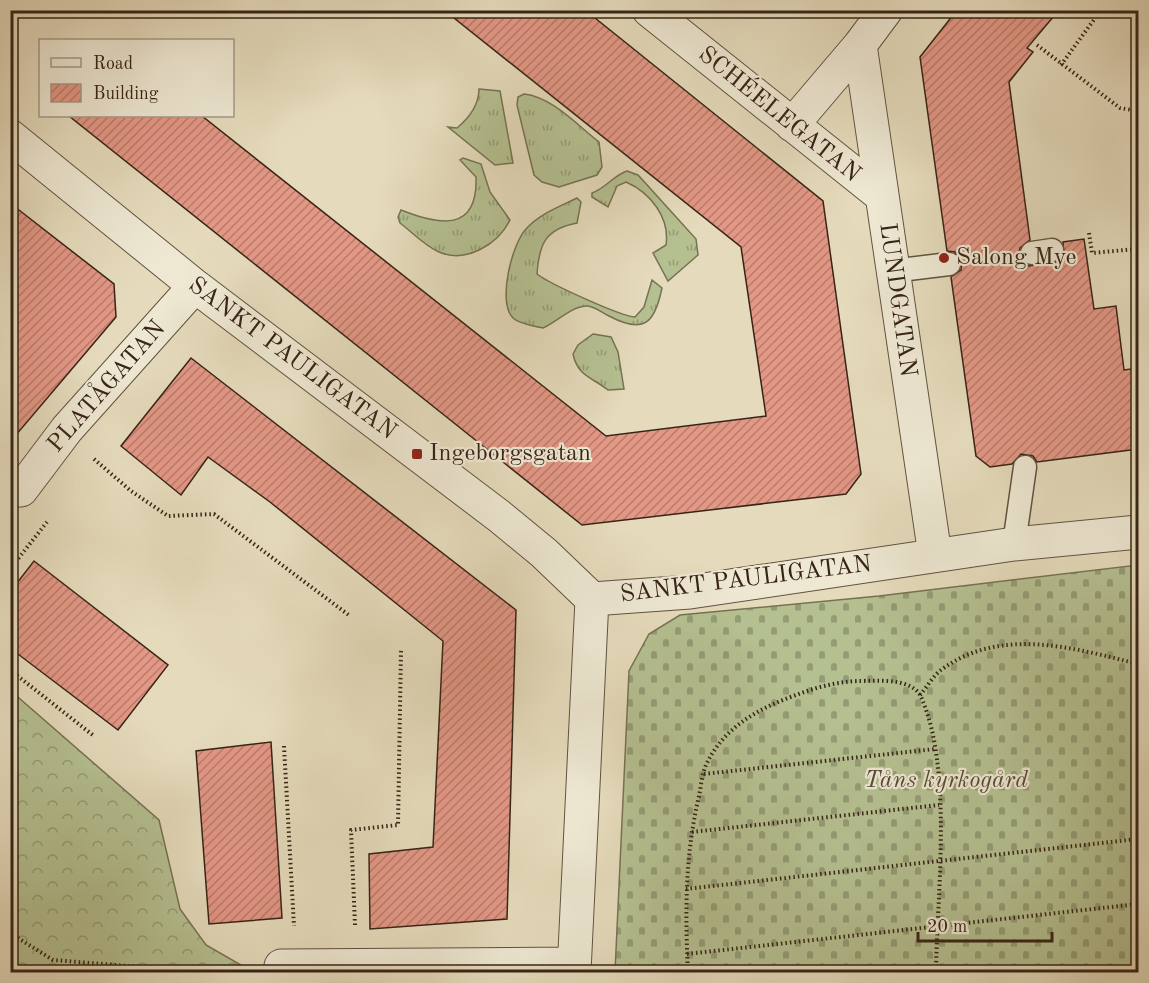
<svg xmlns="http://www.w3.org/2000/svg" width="1149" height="983" font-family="'Old Standard TT',serif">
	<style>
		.grass { fill: url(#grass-tufts); stroke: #767254; stroke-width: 1.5 }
		.forest { fill: url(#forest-crowns); stroke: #767254; stroke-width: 1.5 }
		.cemetery { fill: url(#cemetery-stones); stroke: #767254; stroke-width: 1.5 }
		.building { fill: url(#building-hatch); stroke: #372416; stroke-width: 1.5 }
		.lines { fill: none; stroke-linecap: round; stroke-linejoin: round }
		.service-casing { stroke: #625240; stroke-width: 25 }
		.minor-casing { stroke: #625240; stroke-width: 35 }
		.path { stroke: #372416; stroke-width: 4; stroke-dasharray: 1.5 3; stroke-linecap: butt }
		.service { stroke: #eee8d3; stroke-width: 22 }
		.minor { stroke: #eee8d3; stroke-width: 33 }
		.poi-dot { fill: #8f2418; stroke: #eee8d3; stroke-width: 2 }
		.labels { text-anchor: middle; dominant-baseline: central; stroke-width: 4.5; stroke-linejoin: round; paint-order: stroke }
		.street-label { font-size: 24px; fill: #372416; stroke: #eee8d3 }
		.poi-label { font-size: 24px; fill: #372416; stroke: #eee8d3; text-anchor: start }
		.park-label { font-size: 24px; font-style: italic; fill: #564b35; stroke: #eee8d3 }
	</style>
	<defs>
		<pattern id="grass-tufts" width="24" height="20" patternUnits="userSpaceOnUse" patternTransform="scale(1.5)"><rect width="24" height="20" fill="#b5c091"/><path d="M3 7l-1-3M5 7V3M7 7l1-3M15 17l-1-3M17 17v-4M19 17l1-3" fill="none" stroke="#949c75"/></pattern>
		<pattern id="forest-crowns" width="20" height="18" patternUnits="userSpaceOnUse" patternTransform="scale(1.5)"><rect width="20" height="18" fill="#b5c091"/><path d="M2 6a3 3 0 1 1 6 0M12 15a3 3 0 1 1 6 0" fill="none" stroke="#949c75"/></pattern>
		<pattern id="cemetery-stones" width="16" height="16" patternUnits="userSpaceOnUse" patternTransform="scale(1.5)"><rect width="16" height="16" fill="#b5c091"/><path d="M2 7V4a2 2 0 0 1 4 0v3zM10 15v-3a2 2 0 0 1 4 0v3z" fill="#949c75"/></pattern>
		<pattern id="building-hatch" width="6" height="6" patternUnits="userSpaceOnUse" patternTransform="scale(1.5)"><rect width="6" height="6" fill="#e39785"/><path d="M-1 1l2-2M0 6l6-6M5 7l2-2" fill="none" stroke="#b97b6c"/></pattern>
	</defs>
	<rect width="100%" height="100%" fill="#e5dbbc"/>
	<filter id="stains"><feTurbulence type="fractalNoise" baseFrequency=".00333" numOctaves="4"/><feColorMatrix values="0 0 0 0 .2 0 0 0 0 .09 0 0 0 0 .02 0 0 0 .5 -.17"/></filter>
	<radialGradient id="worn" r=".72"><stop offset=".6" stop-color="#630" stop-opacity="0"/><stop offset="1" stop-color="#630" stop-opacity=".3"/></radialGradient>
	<path class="grass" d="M479 89 500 91 513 163 495 165 448 127 457 128C469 118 479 105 479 89Z
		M524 94C552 97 577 125 599 142L602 167 597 175 559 187 542 182 534 175 517 105 518 97Z
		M463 158 481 164 490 192 510 220C498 244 466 264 439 252 425 246 412 232 400 223L398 217 401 210C439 225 478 233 476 177L460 160Z
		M627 171 638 175 696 239 698 255 668 281 653 253 666 245C670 218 651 193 626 182L617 186 608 207 592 197V193C606 188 614 175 627 171Z
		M577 198 581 202 577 223C546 229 539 243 537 274 550 284 620 316 635 317L644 307 652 280 662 288C655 322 645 335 609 316 603 313 595 307 588 306 573 305 557 322 543 328 534 326 519 324 513 318 497 302 512 244 526 229 539 214 559 207 577 198Z
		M593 334 611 337 618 352 624 389 608 390C592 377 578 377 573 354L578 345Z"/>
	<path class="forest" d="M11 691 159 820 180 909 206 945 253 972H11Z"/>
	<path class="cemetery" d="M1138 565V972H615L629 671 649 634 680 615 879 596Z"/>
	<path class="building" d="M444 10H585L823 201 861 474 846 494 582 525 69 116H202L606 436 766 416 741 247Z
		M957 10H1059L1027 48 1033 52 1009 82 1030 240 1020 248 1019 256 1028 266 1054 263 1064 255 1063 242 1084 239 1094 309 1116 306 1124 370 1138 368V449L1037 462 1033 456 1021 454 1012 464 990 467 976 456 951 277 961 270 962 262 955 252 947 251 920 57Z
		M10 203 114 284 116 317 10 442Z
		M191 358 516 610 507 919 370 929 369 854 433 847 443 641 270 502 208 457 181 495 121 446Z
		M34 561 168 665 118 730 10 648V592Z
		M271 742 282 918 209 924 196 751Z"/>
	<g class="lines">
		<defs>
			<path id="service" d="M1032 253 1052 250
				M892 271 949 264
				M1014 544 1025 467"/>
			<path id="minor" d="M649 10 882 196
				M886 10 860 45 935 555
				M792 125 860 45
				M10 136 195 286 499 516 544 553 592 599 690 592 1014 544 1138 532
				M21 490 67 429 195 286
				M281 966 574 964
				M574 972 592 599"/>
		</defs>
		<use href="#service" class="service-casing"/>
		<use href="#minor" class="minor-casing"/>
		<path class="path" d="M1037 45 1120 108 1138 111
			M1061 65 1101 10
			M1089 233 1092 253 1136 249 1138 252
			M1136 354H1138
			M94 459 131 491 168 516 214 514 350 616
			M10 569 47 522
			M10 670 94 736
			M920 695C927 687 933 676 941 670 1000 626 1074 648 1138 664
			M284 746 294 926
			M704 774 935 749
			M692 832 939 805
			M686 889 1138 839
			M355 925 351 830 398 825 401 650
			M10 933 53 960 153 968 242 967
			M687 954 1138 904
			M89 972 111 966
			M688 972C685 913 685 855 699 796 701 786 702 774 706 765 722 730 754 711 788 698 811 689 833 682 858 681 876 681 912 677 921 697 953 768 937 894 936 972"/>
		<use href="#service" class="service"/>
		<use href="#minor" class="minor"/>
	</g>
	<g class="poi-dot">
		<circle cx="944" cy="258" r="6"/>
		<rect x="411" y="448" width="12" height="12" rx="3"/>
	</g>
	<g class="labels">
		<g class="street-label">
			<text transform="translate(779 115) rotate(39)">SCHÉELEGATAN</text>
			<text transform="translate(897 300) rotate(82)">LUNDGATAN</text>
			<text transform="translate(292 359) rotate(37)">SANKT PAULIGATAN</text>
			<text transform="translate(107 387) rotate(-49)">PLATÅGATAN</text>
			<text transform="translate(746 580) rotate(-7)">SANKT PAULIGATAN</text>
		</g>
		<g class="poi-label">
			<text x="956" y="258">Salong Mye</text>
			<text x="429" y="454">Ingeborgsgatan</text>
		</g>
		<g class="park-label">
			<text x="946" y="781">Tåns kyrkogård</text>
		</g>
	</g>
	<rect width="1149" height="983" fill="none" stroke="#e5dbbc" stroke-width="36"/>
	<rect x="12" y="12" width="1125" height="959" fill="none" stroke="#372416" stroke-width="3"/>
	<rect x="18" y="18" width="1113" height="947" fill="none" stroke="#372416" stroke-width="1.5"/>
	<rect x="39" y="39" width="195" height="78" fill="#eee8d3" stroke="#a59a87" stroke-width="1.5"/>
	<rect x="51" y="58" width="30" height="9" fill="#eee8d3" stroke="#a59a87" stroke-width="1.5"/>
	<text x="93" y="69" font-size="18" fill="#372416">Road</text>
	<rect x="51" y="84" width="30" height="18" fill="url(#building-hatch)" stroke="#a59a87" stroke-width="1.5"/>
	<text x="93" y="99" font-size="18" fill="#372416">Building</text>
	<path d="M918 932v9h134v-9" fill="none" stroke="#372416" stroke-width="3"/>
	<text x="927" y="932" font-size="18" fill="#372416" stroke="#eee8d3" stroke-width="4.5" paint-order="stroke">20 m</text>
	<rect width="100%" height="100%" filter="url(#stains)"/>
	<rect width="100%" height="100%" fill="url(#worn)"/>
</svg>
